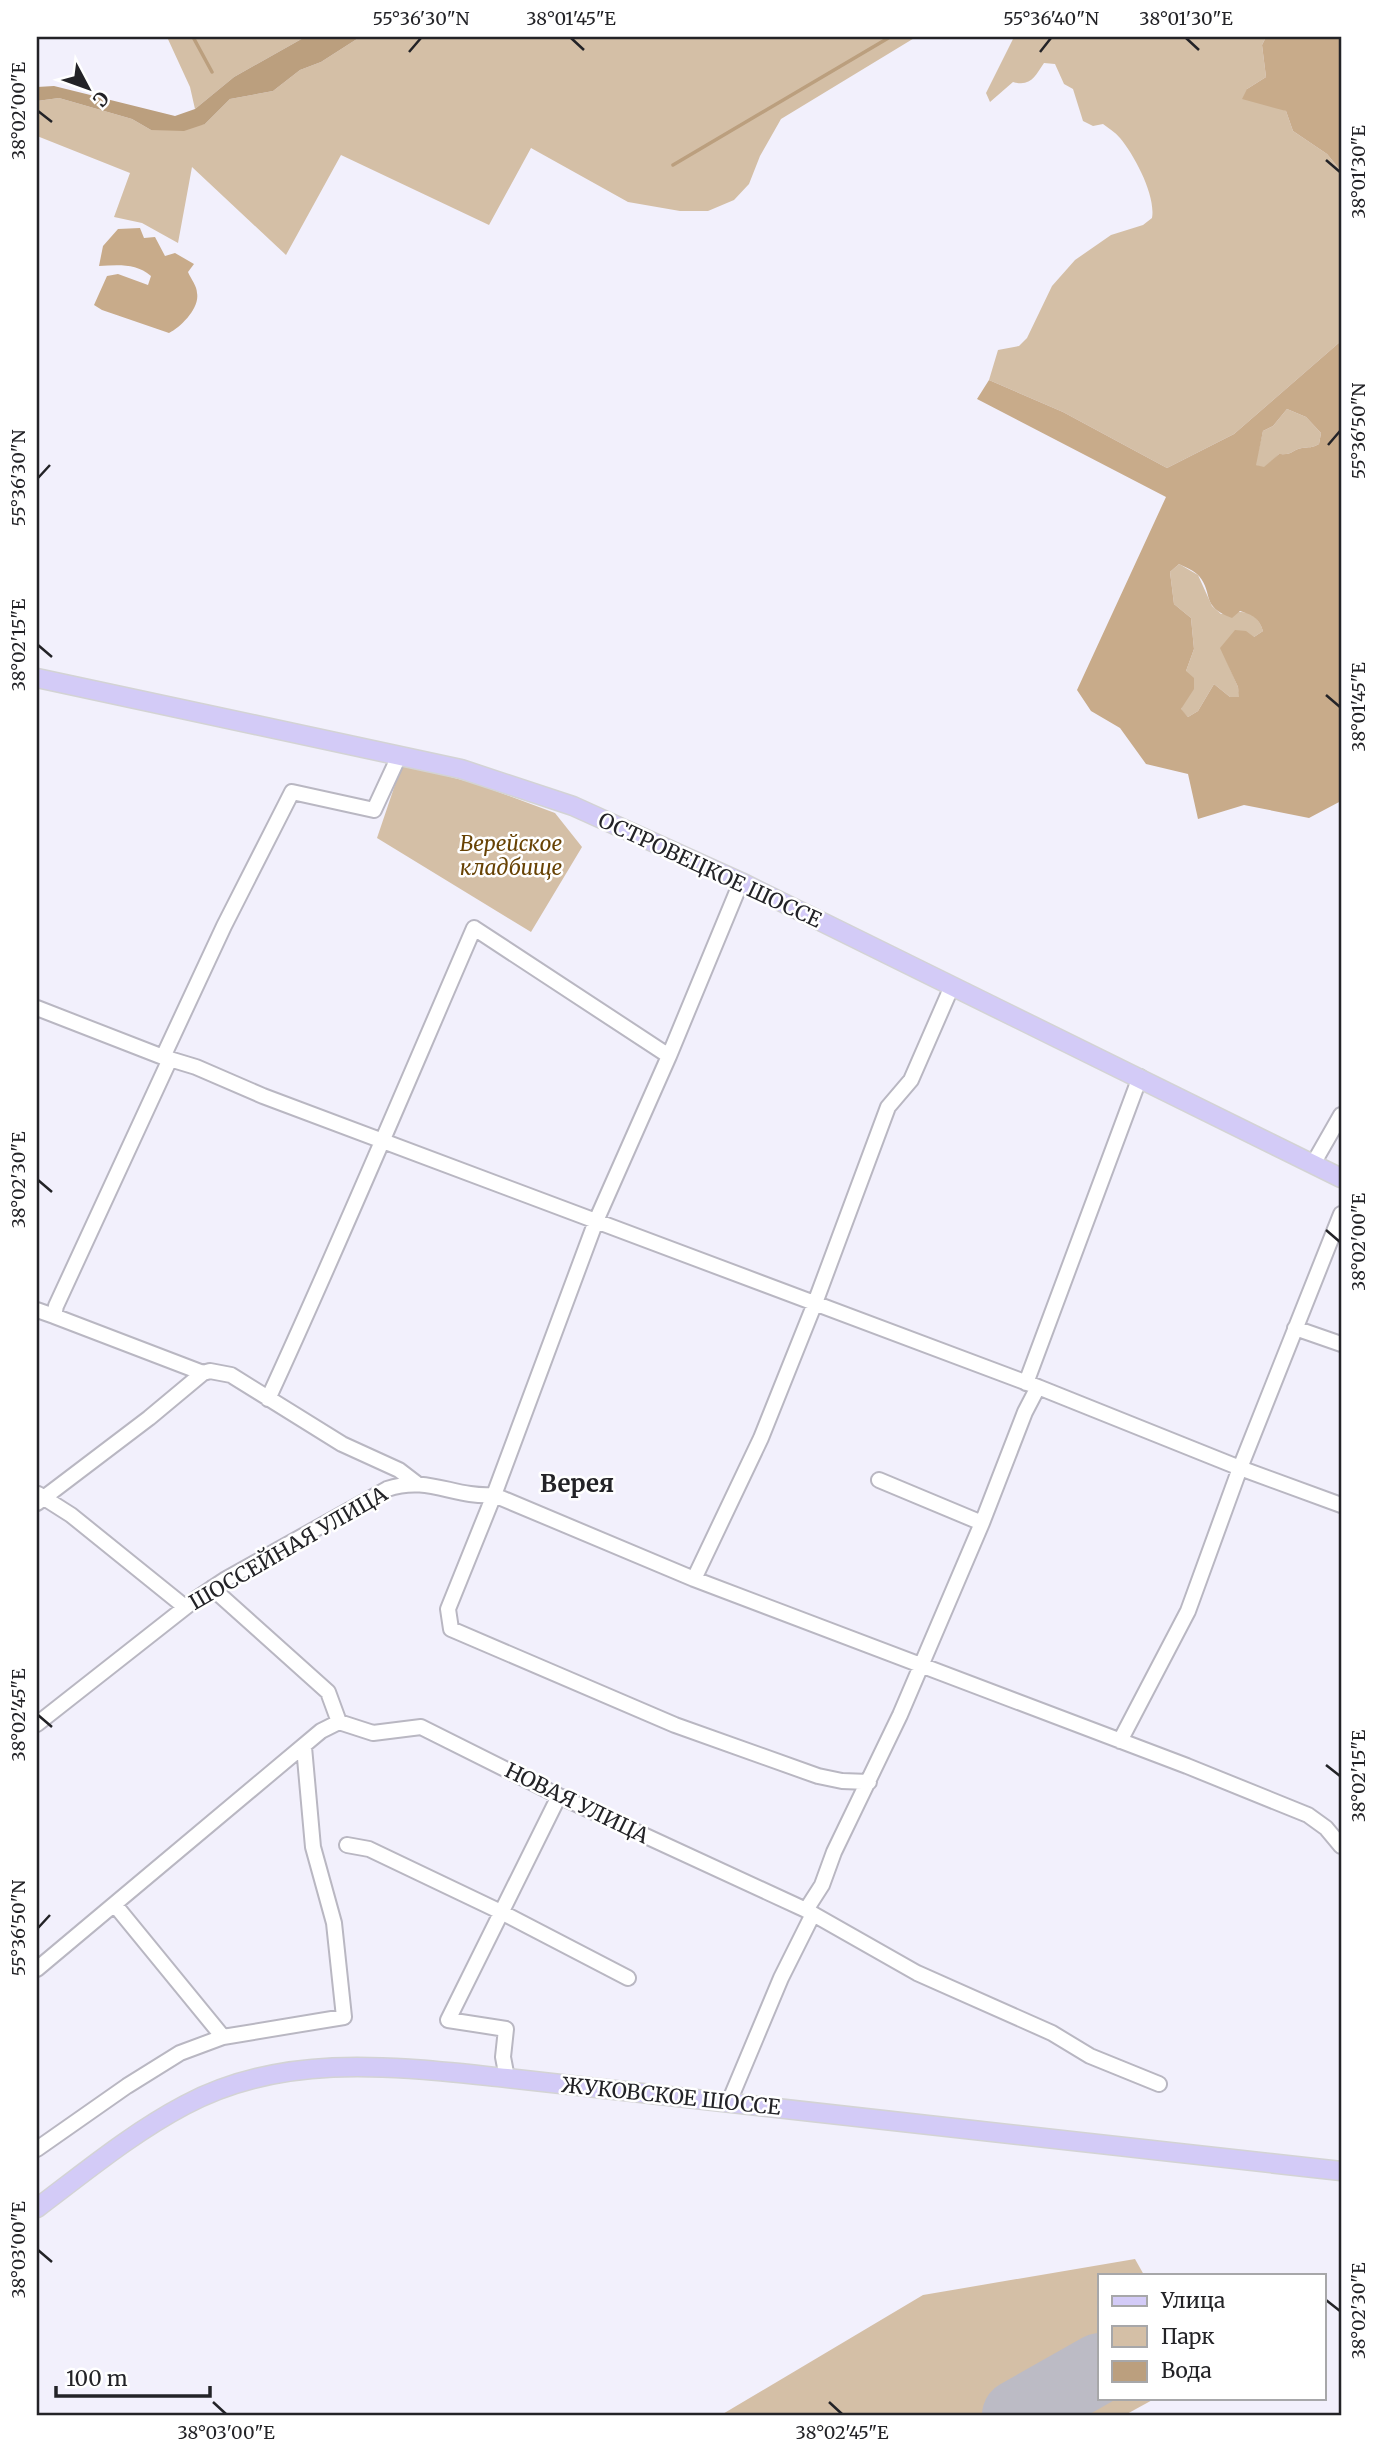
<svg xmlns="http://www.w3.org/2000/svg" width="1378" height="2452" font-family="Merriweather,serif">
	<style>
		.green { fill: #d4bfa6 }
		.forest { fill: #c8ab8a; fill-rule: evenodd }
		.water { fill: #bb9f7e }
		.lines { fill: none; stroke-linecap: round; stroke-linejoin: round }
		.stream { stroke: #bb9f7e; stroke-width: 3.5 }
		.runway { stroke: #bcbbc5; stroke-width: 70 }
		.minor-casing { stroke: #b9b7c2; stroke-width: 18 }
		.major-casing { stroke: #d3d3d4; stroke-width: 21 }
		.minor { stroke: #fff; stroke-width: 14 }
		.major { stroke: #d3cbf7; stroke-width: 18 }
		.ticks { fill: none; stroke: #232327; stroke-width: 2.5 }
		.labels { text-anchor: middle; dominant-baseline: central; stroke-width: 5; stroke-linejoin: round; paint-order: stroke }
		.park-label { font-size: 21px; font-style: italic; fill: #674204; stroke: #fff }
		.street-label { font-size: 21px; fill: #232327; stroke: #fff }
		.quarter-label { font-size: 24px; font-weight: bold; fill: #232327; stroke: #fff }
		.neatline { fill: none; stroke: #232327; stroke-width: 2.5 }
		.ticks-label { font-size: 18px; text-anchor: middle; fill: #232327 }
	</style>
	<rect width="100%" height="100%" fill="#f2f0fc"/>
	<path class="green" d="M167 37H305L234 77 195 109 190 87Z
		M360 37H916L781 119 760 156 749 184 734 200 708 211H680L628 202 531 148 489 225 341 155 286 255 192 167 178 243 142 223 114 217 130 173 37 136V101L59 98 132 119 151 130 205 124 230 99 273 91 300 70 321 62Z
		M1014 37H1266L1262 45 1266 77 1247 89 1286 111 1293 131 1327 154 1341 171V341L1234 434 1167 468 1063 412 989 380 998 350 1019 346 1027 338 1052 286 1075 260 1111 235 1143 225 1152 218C1156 196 1135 156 1120 138 1115 132 1108 128 1103 124L1093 126 1083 121 1073 89 1064 84 1055 64 1044 63C1035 76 1031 87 1013 82L990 102 986 93Z
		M1287 409 1306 417 1321 433 1319 444C1312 448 1309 447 1302 448 1291 450 1294 455 1279 454L1264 468 1255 465 1263 431 1273 426Z
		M1179 564 1198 575 1212 606 1221 614C1241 611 1256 608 1263 631L1254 637 1221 648 1238 687 1240 698 1230 697 1214 684 1198 711 1188 717 1181 710 1186 671 1194 649 1191 618 1174 604 1170 572Z
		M402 764 477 784 555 813 582 847 531 932 377 838Z
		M1135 2259 1144 2275H1100V2398H1156L1125 2415H721L923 2295Z"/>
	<path class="forest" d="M1266 37H1341V171L1327 154 1293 131 1286 111 1242 99 1247 89 1266 77 1262 45Z
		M140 228 144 238 155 237 165 256 175 253 194 264 188 272C191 279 197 286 197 293 200 308 181 327 169 333L102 310 94 305 107 276 118 274 148 285 151 276C136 263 118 265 99 266L103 246 118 229Z
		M1341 341V801L1309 818 1244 805 1198 819 1188 774 1146 764 1120 728 1091 711 1077 690 1166 497 977 399 989 380 1063 412 1167 468 1234 434ZM1287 409 1306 417 1321 433 1319 444C1312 448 1309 447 1302 448 1291 450 1294 455 1279 454L1264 467 1256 465 1263 431 1273 426ZM1179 564C1185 567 1195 571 1199 576 1214 594 1200 606 1232 618L1240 611C1253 615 1259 618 1263 631L1254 637 1246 631 1235 630 1220 648 1238 687 1239 697H1230L1214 684 1198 711 1188 717 1181 709 1194 689V678L1186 671 1194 649 1191 618 1174 604 1170 572Z"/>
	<path class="water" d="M305 37H360L321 62 300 70 273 91 230 99 205 124 184 131 151 130 132 119 59 98 37 101V87L54 86 175 116 195 109 234 77Z"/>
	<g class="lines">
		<path class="stream" d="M193 37 212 72
			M673 165 890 37"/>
		<path class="runway" d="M1017 2415 1100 2368"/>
		<defs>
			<path id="minor" d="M741 882 669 1056 596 1221 494 1495 448 1609 451 1629 675 1725 818 1776 842 1781 869 1782
				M37 1008 163 1057 196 1067 263 1096 1038 1387 1240 1468 1341 1505
				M163 1057 224 926 292 792 374 810 399 756
				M170 1059 56 1306 54 1316 203 1373
				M1313 1164 1341 1115
				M37 1310 54 1316
				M1295 1328 1341 1344
				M1026 1383 1140 1077
				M268 1399C340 1243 406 1085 474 928L669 1056
				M879 1480 982 1523
				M38 1494 71 1515 185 1607
				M37 1503 149 1418 203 1373 210 1371 231 1375 342 1444 399 1470 416 1483
				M694 1579 761 1438 815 1303 888 1107 911 1080 952 986
				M212 1588 328 1692 339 1722
				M37 1724 196 1599 226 1579 387 1489C429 1475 453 1498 494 1495L694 1579 1187 1766 1308 1815 1326 1828 1341 1846
				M1120 1741 1188 1611 1240 1468 1341 1214
				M347 1845 369 1849 501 1912 628 1978
				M115 1905 223 2037
				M806 1910 822 1885 834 1852 900 1715 982 1523 1025 1412 1038 1387
				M37 1969 321 1731 339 1722 373 1733 421 1727 559 1796 806 1910 917 1973 1052 2033 1090 2056 1159 2084
				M507 2078 503 2057 506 2029 448 2020 559 1796
				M729 2102 781 1978 813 1914
				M37 2149 127 2086 180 2053 223 2037 344 2017 334 1923 313 1847 304 1747"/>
			<path id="major" d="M37 678 461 769 573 806 741 882 1341 1178
				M37 2208C85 2172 132 2133 185 2105 286 2051 398 2067 507 2078L1341 2171"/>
		</defs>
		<use href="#minor" class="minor-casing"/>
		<use href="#major" class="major-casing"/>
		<use href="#minor" class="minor"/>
		<use href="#major" class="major"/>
	</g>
	<path class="ticks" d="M571 38 584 50M1186 38 1199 50M409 52 421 38M1040 52 1051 38M38 111 52 122M1326 160 1340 172M1328 445 1340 431M38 478 50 465M38 645 52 657M1326 695 1340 707M38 1180 52 1192M1326 1230 1340 1242M38 1715 52 1727M1326 1765 1340 1776M38 1928 50 1915M38 2250 52 2262M1326 2300 1340 2311M213 2402 226 2414M829 2402 842 2414"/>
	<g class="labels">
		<g class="park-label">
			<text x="511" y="843">Верейское<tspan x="511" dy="24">кладбище</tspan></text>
		</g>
		<g class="street-label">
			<text transform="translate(710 870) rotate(25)">ОСТРОВЕЦКОЕ ШОССЕ</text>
			<text transform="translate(288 1548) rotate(-30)">ШОССЕЙНАЯ УЛИЦА</text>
			<text transform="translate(577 1803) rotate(26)">НОВАЯ УЛИЦА</text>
			<text transform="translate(671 2096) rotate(6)">ЖУКОВСКОЕ ШОССЕ</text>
		</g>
		<g class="quarter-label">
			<text x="577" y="1483">Верея</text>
		</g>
	</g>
	<rect width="1378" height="2452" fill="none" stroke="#ffffff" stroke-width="77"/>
	<rect x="1098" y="2274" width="228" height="126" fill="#ffffff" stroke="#a7a7a9" stroke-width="2"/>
	<rect x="1112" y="2296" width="35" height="10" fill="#d3cbf7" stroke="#a7a7a9" stroke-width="2"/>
	<text x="1161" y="2308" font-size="21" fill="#232327">Улица</text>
	<rect x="1112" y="2326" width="35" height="21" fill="#d4bfa6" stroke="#a7a7a9" stroke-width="2"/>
	<text x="1161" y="2344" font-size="21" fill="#232327">Парк</text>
	<rect x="1112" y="2361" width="35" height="21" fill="#bb9f7e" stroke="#a7a7a9" stroke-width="2"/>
	<text x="1161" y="2378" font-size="21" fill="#232327">Вода</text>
	<g transform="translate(88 88) rotate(131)" stroke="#ffffff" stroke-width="5" paint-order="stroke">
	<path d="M0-5L12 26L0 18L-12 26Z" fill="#232327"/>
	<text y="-10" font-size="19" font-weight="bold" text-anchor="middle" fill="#232327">С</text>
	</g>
	<path d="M56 2386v10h154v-10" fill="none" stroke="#232327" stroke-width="3.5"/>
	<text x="66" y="2386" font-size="21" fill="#232327" stroke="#ffffff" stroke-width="5" paint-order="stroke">100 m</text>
	<rect x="38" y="38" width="1302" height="2376" class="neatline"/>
	<g class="ticks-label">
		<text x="421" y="25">55°36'30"N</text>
		<text x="571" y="25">38°01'45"E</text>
		<text x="1051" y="25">55°36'40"N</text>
		<text x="1186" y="25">38°01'30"E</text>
		<text transform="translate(19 111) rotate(-90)" y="6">38°02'00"E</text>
		<text transform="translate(1359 172) rotate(-90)" y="6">38°01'30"E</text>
		<text transform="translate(1359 431) rotate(-90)" y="6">55°36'50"N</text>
		<text transform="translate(19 478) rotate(-90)" y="6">55°36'30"N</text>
		<text transform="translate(19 645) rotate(-90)" y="6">38°02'15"E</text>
		<text transform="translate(1359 707) rotate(-90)" y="6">38°01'45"E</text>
		<text transform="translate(19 1180) rotate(-90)" y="6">38°02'30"E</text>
		<text transform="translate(1359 1242) rotate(-90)" y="6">38°02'00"E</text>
		<text transform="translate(19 1715) rotate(-90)" y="6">38°02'45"E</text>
		<text transform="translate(1359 1776) rotate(-90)" y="6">38°02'15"E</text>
		<text transform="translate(19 1928) rotate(-90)" y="6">55°36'50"N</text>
		<text transform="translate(19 2250) rotate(-90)" y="6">38°03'00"E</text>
		<text transform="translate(1359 2311) rotate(-90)" y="6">38°02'30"E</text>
		<text x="226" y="2439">38°03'00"E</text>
		<text x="842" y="2439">38°02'45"E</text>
	</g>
</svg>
